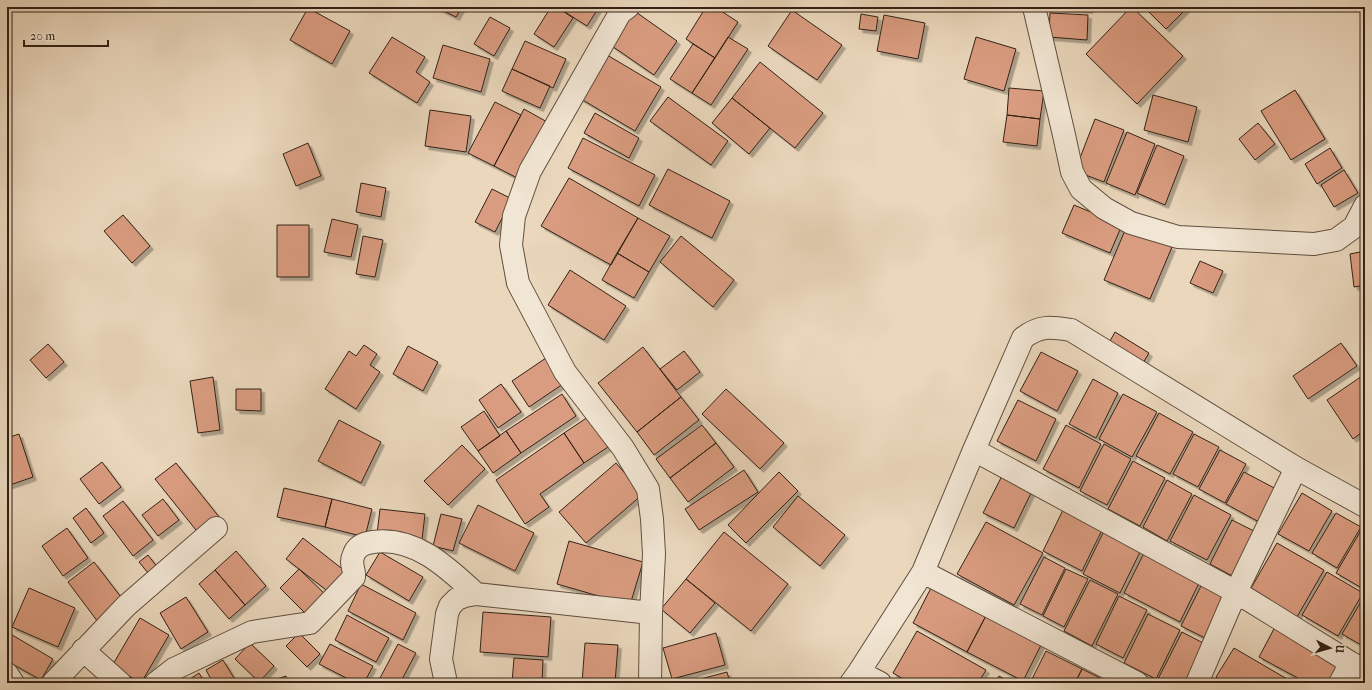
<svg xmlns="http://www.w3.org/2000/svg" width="1372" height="690" font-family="'IM FELL French Canon',serif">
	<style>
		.building { fill: #da9c80; stroke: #322216; filter: url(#shadow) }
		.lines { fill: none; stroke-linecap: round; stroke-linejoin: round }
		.minor-casing { stroke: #604f40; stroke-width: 24 }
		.minor { stroke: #f1e5d3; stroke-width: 22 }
	</style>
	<defs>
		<filter id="shadow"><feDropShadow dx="3.5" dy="3.5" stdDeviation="0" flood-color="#0004"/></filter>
	</defs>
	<rect width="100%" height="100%" fill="#ead7bc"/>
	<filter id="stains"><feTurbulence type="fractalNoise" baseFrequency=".005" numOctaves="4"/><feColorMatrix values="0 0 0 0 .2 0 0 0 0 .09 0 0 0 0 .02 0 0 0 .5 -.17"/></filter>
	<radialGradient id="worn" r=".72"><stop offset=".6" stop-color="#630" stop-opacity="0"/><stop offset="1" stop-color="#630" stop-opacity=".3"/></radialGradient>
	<path class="building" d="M436 7H462L456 17Z
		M551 7H557L573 18 554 47 534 34Z
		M557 7H599L587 26Z
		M706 7H715L738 22 715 58 686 39Z
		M1039 7H1089V10Z
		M1131 7H1132L1183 56 1137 104 1086 54Z
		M1144 7H1188L1166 29Z
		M308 8 350 31 332 64 290 40Z
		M633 10 677 41 654 75 609 44Z
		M792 10 842 45 817 80 768 46Z
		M1050 13 1088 15 1087 40 1049 37Z
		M861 14 878 17 876 31 859 29Z
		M884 15 925 23 918 59 877 51Z
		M490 17 510 28 494 56 474 44Z
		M392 37 425 57 416 72 430 82 417 103 369 73Z
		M728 37 748 49 711 105 692 93Z
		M976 37 1016 49 1004 91 964 79Z
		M525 41 566 59 553 88 512 69Z
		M693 44 715 58 692 93 670 79Z
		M443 45 490 59 481 92 433 78Z
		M602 52 661 87 635 131 576 96Z
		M760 62 823 113 795 148 732 98Z
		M512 69 550 86 540 108 502 91Z
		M1009 88 1044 91 1040 119 1007 115Z
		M1295 90 1325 139 1291 160 1261 111Z
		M1153 95 1197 107 1188 142 1144 130Z
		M668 97 728 141 711 165 650 121Z
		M732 98 770 128 749 154 712 123Z
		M495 102 521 115 494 166 468 153Z
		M524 109 549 123 521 180 494 166Z
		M430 110 471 116 466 152 425 146Z
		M595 113 639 138 629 158 584 133Z
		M1007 115 1040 119 1037 146 1003 142Z
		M1095 119 1124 130 1104 182 1075 171Z
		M1258 123 1275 144 1255 160 1239 139Z
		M1127 132 1155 144 1135 195 1106 183Z
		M583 138 655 175 639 206 568 168Z
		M308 143 321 176 296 186 283 154Z
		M1157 145 1184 156 1165 205 1137 193Z
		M1330 148 1342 168 1317 184 1305 164Z
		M668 169 730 201 712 238 649 205Z
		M1344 170 1358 193 1334 207 1321 185Z
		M569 178 638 218 611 265 541 226Z
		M361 183 386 188 381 217 356 212Z
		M492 189 512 199 495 232 475 222Z
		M1074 205 1122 225 1110 253 1062 233Z
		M123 215 150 246 132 263 104 231Z
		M638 218 670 236 649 272 617 253Z
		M332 219 358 225 351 257 324 252Z
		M277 225H309V277H277Z
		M1126 228 1172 247 1150 299 1104 280Z
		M363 236 383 240 375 277 356 274Z
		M681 236 734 280 713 307 660 262Z
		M1365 251V285L1354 287 1350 254Z
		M617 253 649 272 634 298 602 280Z
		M1200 261 1223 271 1213 293 1190 283Z
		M570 270 626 306 604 340 548 305Z
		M1115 332 1149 353 1140 368 1106 348Z
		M1341 343 1357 366 1308 399 1293 376Z
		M48 344 64 362 46 378 30 360Z
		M364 345 377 354 370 365 380 372 356 409 325 389 349 351 356 356Z
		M408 346 438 362 423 391 393 374Z
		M643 347 681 397 637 432 598 383Z
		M684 351 700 372 677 390 660 369Z
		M1041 352 1078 371 1057 411 1020 391Z
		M546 358 563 384 529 407 512 381Z
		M1365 374V430L1353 439 1327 400Z
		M213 377 220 430 198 433 190 381Z
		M1093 379 1118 393 1096 438 1069 424Z
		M501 384 521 412 498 428 479 400Z
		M236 389H261V411L236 410Z
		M726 389 784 443 760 469 702 414Z
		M562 394 576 416 521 453 506 431Z
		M1123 394 1157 412 1132 457 1099 439Z
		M681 397 699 420 654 455 637 432Z
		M1018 400 1056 419 1036 461 997 441Z
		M484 411 500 436 478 451 461 427Z
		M1159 413 1193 432 1170 474 1136 456Z
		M588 417 608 447 584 463 564 433Z
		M339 420 381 442 361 483 318 461Z
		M702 425 716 443 670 478 656 459Z
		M1066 425 1101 444 1079 488 1043 469Z
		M506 431 521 453 493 473 478 451Z
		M564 433 584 463 540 494 549 507 525 524 496 480Z
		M19 434 33 477 7 486V438Z
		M1194 434 1219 447 1198 487 1173 474Z
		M716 443 734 467 688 502 670 478Z
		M1104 444 1131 459 1107 505 1080 491Z
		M462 445 485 469 448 505 424 481Z
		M1220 450 1246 464 1225 503 1199 489Z
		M1133 461 1165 478 1140 526 1108 509Z
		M102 462 121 487 99 504 80 479Z
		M176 463 220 518 200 535 155 479Z
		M616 463 643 494 586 543 559 512Z
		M744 470 758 492 699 530 685 509Z
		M779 472 798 491 746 543 728 525Z
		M1004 472 1034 487 1014 528 983 513Z
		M1244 472 1278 490 1261 523 1226 504Z
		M1167 480 1192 494 1167 541 1143 527Z
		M284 488 332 499 325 527 277 517Z
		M1302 493 1332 511 1309 551 1278 534Z
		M1194 495 1231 515 1207 560 1170 541Z
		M798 496 845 535 820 566 773 527Z
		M163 499 179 520 158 536 142 515Z
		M332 499 372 509 365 537 325 527Z
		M123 501 153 540 133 556 103 516Z
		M478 505 534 533 515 571 459 543Z
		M86 508 104 533 91 543 73 518Z
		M380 509 425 514 422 540 377 534Z
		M1063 510 1102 530 1082 571 1043 551Z
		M1336 513 1361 527 1337 568 1312 553Z
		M441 514 462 519 453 551 433 546Z
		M1232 520 1260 534 1238 579 1210 564Z
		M986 522 1043 553 1014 605 957 574Z
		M1363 527 1365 529V579L1360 587 1336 573Z
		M67 528 88 558 63 576 42 546Z
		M1104 531 1141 550 1120 593 1083 574Z
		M724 532 788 584 751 631 686 579Z
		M303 538 350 575 334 596 286 559Z
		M569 541 643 562 630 605 557 584Z
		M1277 543 1324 570 1297 617 1250 590Z
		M236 551 266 586 245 605 215 570Z
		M380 552 423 577 409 601 366 575Z
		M1144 553 1200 581 1180 622 1124 593Z
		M148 555 161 572 153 579 139 562Z
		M1044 557 1065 568 1042 615 1020 604Z
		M94 562 124 601 98 622 68 582Z
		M299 569 329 598 310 618 280 588Z
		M1066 569 1088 579 1064 627 1043 616Z
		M215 570 245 605 229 619 199 584Z
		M1327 572 1363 593 1338 636 1302 615Z
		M686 579 715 603 690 633 661 609Z
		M1090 580 1118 594 1092 646 1064 631Z
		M934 582 989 610 967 652 913 623Z
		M1203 582 1231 595 1209 640 1181 626Z
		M361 584 416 613 403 640 348 611Z
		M29 588 75 608 58 647 12 627Z
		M1365 595V643L1363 646 1342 634Z
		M1119 596 1147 610 1123 658 1096 644Z
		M186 597 208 632 181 649 160 613Z
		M989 610 1044 639 1023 681 967 652Z
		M483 612 551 617 548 657 480 652Z
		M1148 614 1180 630 1156 679 1124 663Z
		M347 615 389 638 376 662 335 640Z
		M140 618 169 635 141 683 112 666Z
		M1275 627 1345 665 1336 683H1307L1259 657Z
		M917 631 986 670 978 683H910L893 673Z
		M7 632 53 659 41 680 7 661Z
		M1182 632 1207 645 1188 683H1165L1158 679Z
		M299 633 320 654 307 667 286 646Z
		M716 633 725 665 672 679 663 648Z
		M250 643 274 666 259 682 235 659Z
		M585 643 618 645 615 683H582Z
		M330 644 373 666 364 683H356L319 664Z
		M398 644 416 653 400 683H384L379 680Z
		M1234 648 1294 683H1226L1216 677Z
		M1046 651 1082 669 1075 683H1030Z
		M514 658 543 660 542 683H512Z
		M223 660 237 683H213L206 670Z
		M1082 669 1100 678 1097 683H1075Z
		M727 672 730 683H685Z
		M199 673 205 683H184Z
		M286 676 288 683H266Z
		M999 676 1012 683H995Z
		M1100 678 1109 683H1097Z"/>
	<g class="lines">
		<defs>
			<path id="minor" d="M628 7 620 13 530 171 514 216 511 245 518 283 565 372 623 448 648 489 652 519 654 554 651 613 650 683
				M1034 7 1064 135 1072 172 1081 189 1104 208 1131 223 1178 237 1314 244 1336 240 1354 227 1365 206
				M974 450 1236 592 1351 663 1365 670
				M923 572 1137 683
				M83 650 120 683
				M859 672 880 683
				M7 674 13 683
				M53 683 126 606 216 528
				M156 683 174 669 252 632 310 623 354 577C355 568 349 564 354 554 357 546 365 543 373 542 415 536 448 568 476 594
				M446 683 441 659 447 614 450 606 457 599 465 596 476 594 651 613
				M851 683 859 672 923 572 974 450 1023 338C1040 325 1051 327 1071 330L1296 468 1365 506
				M1197 683 1236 592 1296 468
				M1340 683 1351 663"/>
		</defs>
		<use href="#minor" class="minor-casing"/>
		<use href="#minor" class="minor"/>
	</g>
	<rect width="1372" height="690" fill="none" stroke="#ead7bc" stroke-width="24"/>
	<rect x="8" y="8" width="1356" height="674" fill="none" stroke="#322216" stroke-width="2"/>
	<rect x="12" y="12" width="1348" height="666" fill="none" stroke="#322216"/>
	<g transform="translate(1330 648) rotate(96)" stroke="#f1e5d3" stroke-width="3" paint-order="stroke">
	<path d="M0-3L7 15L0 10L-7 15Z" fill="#322216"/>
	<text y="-6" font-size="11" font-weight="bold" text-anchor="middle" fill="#322216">U</text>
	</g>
	<path d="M24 40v6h84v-6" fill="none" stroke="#322216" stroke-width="2"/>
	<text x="30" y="40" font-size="12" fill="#322216" stroke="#f1e5d3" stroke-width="3" paint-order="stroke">20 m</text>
	<rect width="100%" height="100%" filter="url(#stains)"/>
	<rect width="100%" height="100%" fill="url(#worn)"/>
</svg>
